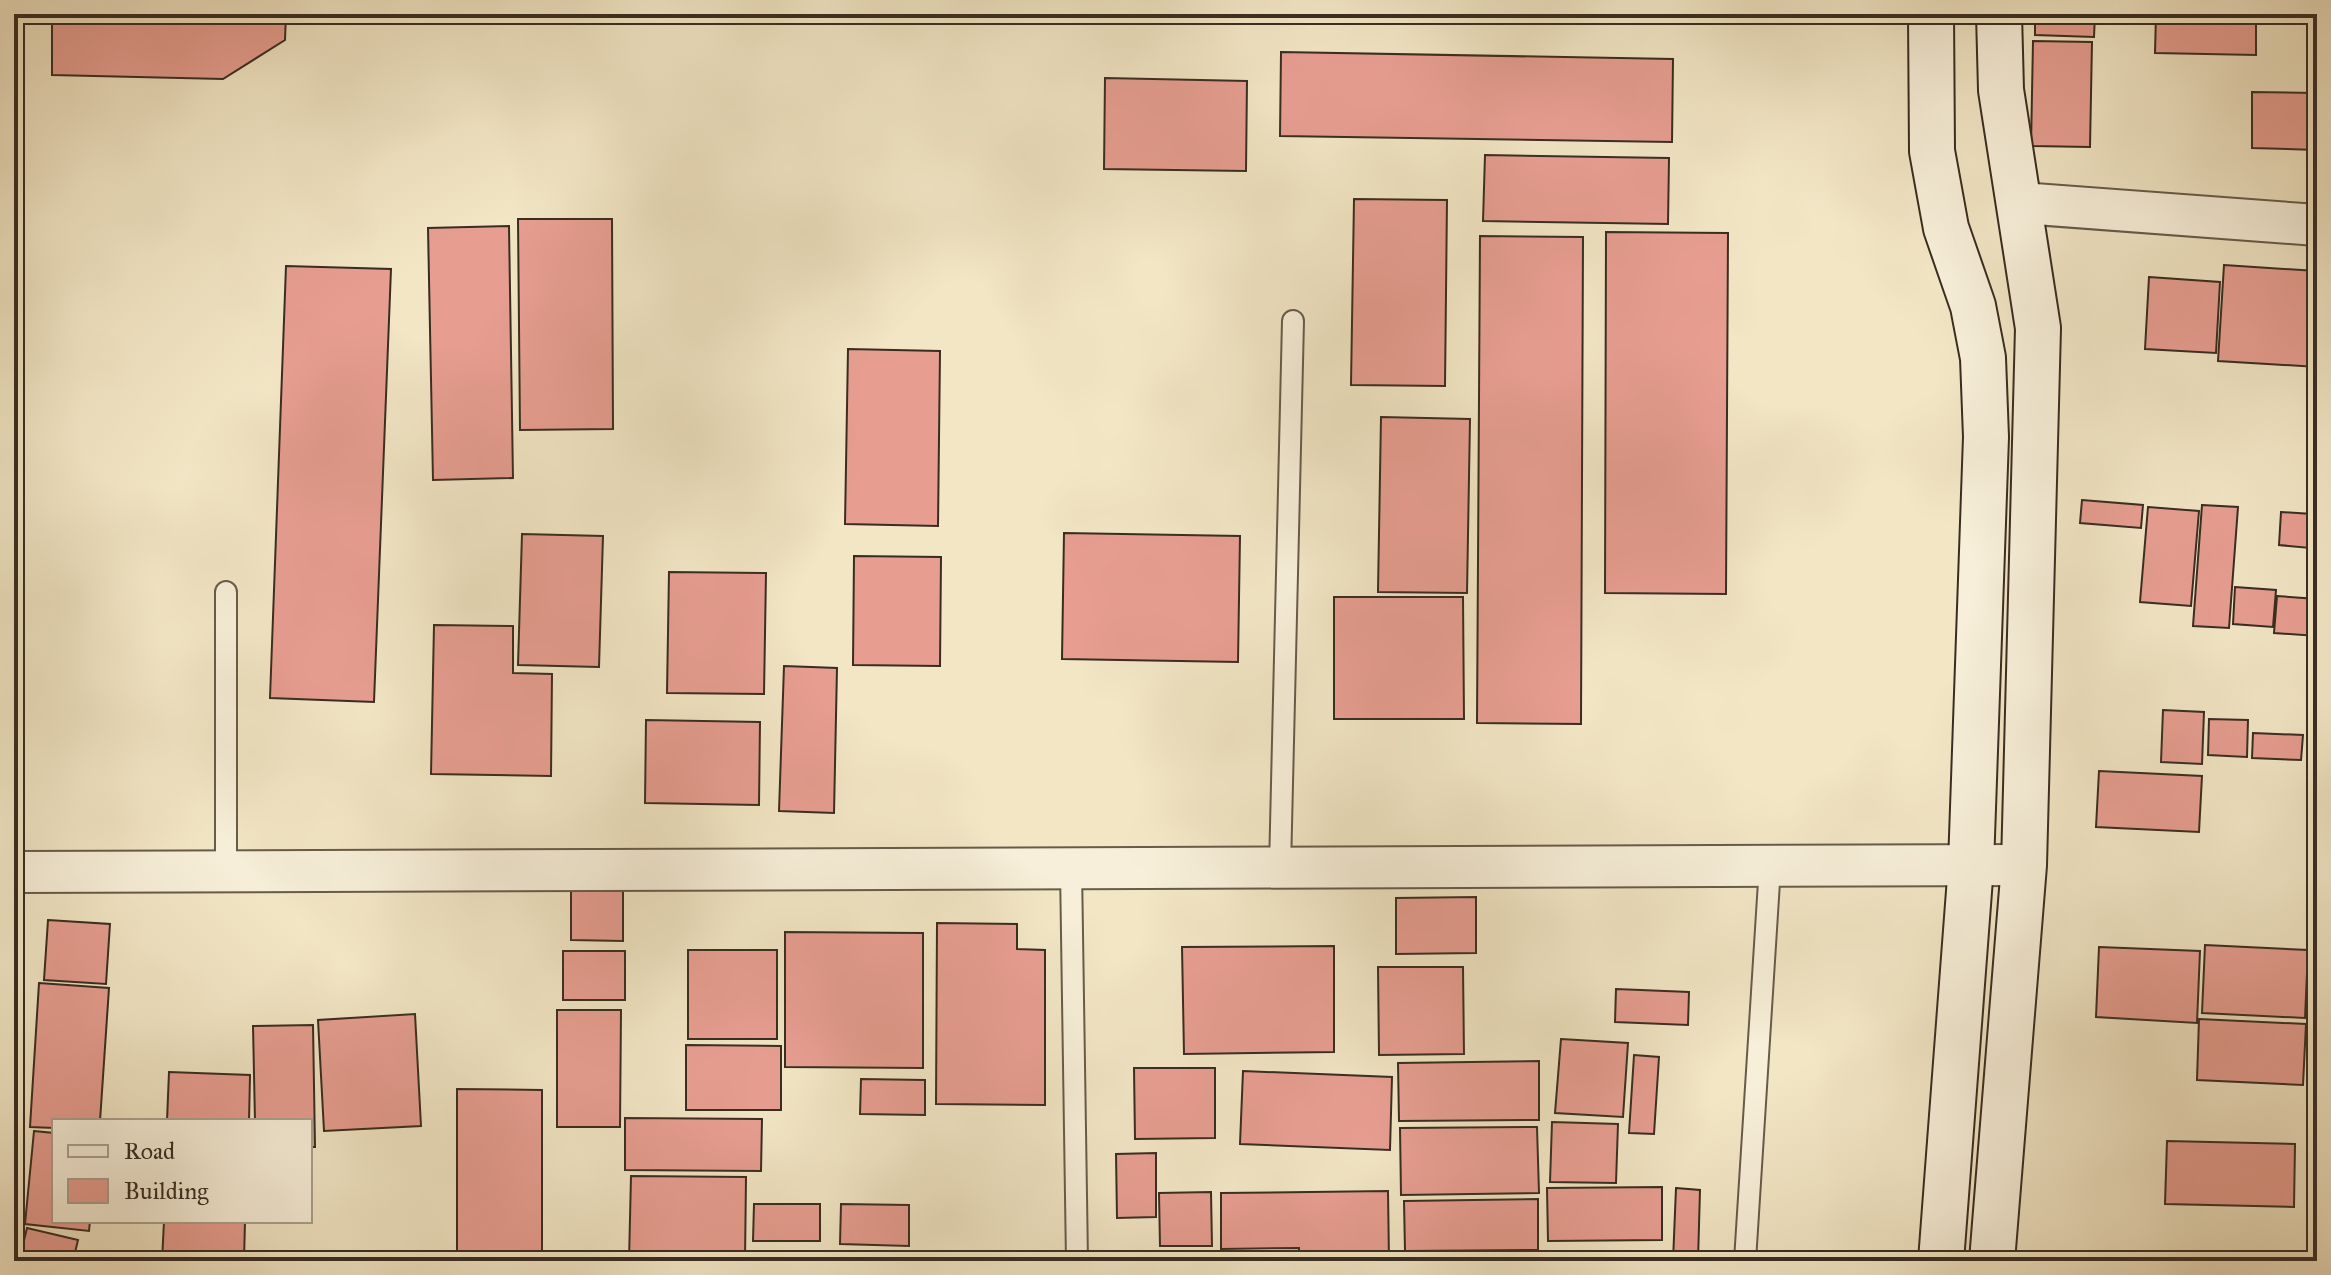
<svg xmlns="http://www.w3.org/2000/svg" width="2331" height="1275" font-family="'IM FELL Great Primer',serif">
	<style>
		.building { fill: #e79e91; stroke: #392d21; stroke-width: 2 }
		.lines { fill: none; stroke-linecap: round; stroke-linejoin: round }
		.lane-casing { stroke: #675b4a; stroke-width: 24 }
		.street-casing { stroke: #675b4a; stroke-width: 44 }
		.secondary-casing { stroke: #392d21; stroke-width: 48 }
		.lane { stroke: #f7efd9; stroke-width: 20 }
		.street { stroke: #f7efd9; stroke-width: 40 }
		.secondary { stroke: #f7efd9; stroke-width: 44 }
	</style>
	<rect width="100%" height="100%" fill="#f2e6c5"/>
	<filter id="stains"><feTurbulence type="fractalNoise" baseFrequency=".0025" numOctaves="4"/><feColorMatrix values="0 0 0 0 .2 0 0 0 0 .09 0 0 0 0 .02 0 0 0 .5 -.17"/></filter>
	<radialGradient id="worn" r=".72"><stop offset=".6" stop-color="#630" stop-opacity="0"/><stop offset="1" stop-color="#630" stop-opacity=".3"/></radialGradient>
	<path class="building" d="M52 14H286L285 40 223 79 52 75Z
		M2035 14H2095L2094 37 2035 35Z
		M2156 14H2256V55L2155 53Z
		M2033 41 2092 42 2090 147 2031 146Z
		M1281 52 1673 59 1672 142 1280 136Z
		M1105 78 1247 81 1246 171 1104 169Z
		M2252 92 2317 93V150L2252 148Z
		M1485 155 1669 158 1668 224 1483 221Z
		M1354 199 1447 200 1445 386 1351 385Z
		M518 219H612L613 429 520 430Z
		M509 226 513 478 433 480 428 228Z
		M1606 232 1728 233 1726 594 1605 593Z
		M1480 236 1583 237 1581 724 1477 723Z
		M2224 265 2317 271V367L2218 361Z
		M286 266 391 269 374 702 270 698Z
		M2149 277 2220 282 2216 353 2145 349Z
		M848 349 940 351 938 526 845 524Z
		M1381 417 1470 419 1467 593 1378 592Z
		M2082 500 2143 505 2141 528 2080 523Z
		M2202 505 2238 507 2229 628 2193 626Z
		M2148 507 2199 511 2191 606 2140 602Z
		M2281 512 2312 514 2310 548 2279 545Z
		M1064 533 1240 536 1238 662 1062 659Z
		M522 534 603 536 599 667 518 665Z
		M854 556 941 557 940 666 853 665Z
		M669 572 766 573 764 694 667 693Z
		M2235 587 2276 590 2273 627 2233 624Z
		M2277 596 2317 599V636L2274 633Z
		M1334 597H1463L1464 719H1334Z
		M434 625 513 626V673L552 674 551 776 431 774Z
		M784 666 837 668 834 813 779 811Z
		M2315 693H2317V770L2309 769Z
		M2163 710 2204 712 2202 764 2161 762Z
		M2209 719 2248 720 2247 757 2208 755Z
		M646 720 760 722 759 805 645 803Z
		M2253 733 2303 735 2301 760 2252 758Z
		M2099 771 2202 776 2199 832 2096 827Z
		M571 891H623V941L571 940Z
		M1476 897V953L1396 954V898Z
		M48 920 110 924 106 984 44 980Z
		M937 923 1017 924V949L1045 950V1105L936 1104Z
		M785 932 923 933V1068L785 1067Z
		M2205 945 2308 950 2305 1018 2202 1013Z
		M1334 946V1052L1184 1054 1182 947Z
		M2099 947 2200 951 2197 1023 2096 1017Z
		M688 950H777V1039H688Z
		M563 951H625V1000H563Z
		M1378 967H1463L1464 1054 1379 1055Z
		M39 983 109 988 100 1121H54V1128L30 1127Z
		M1616 989 1689 992 1688 1025 1615 1022Z
		M557 1010H621L620 1127H557Z
		M415 1014 421 1126 324 1131 318 1020Z
		M2199 1019 2306 1024 2303 1085 2197 1080Z
		M313 1025 315 1147H310V1121H255L253 1026Z
		M1561 1039 1628 1043 1623 1117 1555 1113Z
		M686 1045 781 1046V1110H686Z
		M1634 1055 1659 1057 1654 1134 1629 1133Z
		M1539 1061V1120L1399 1121 1398 1063Z
		M1134 1068H1215V1138L1135 1139Z
		M1243 1071 1392 1077 1390 1150 1240 1144Z
		M169 1072 250 1075 249 1121H167Z
		M861 1079 925 1080V1115L860 1114Z
		M457 1089 542 1090V1261H457Z
		M625 1118 762 1119 761 1171 625 1170Z
		M1552 1122 1618 1124 1616 1183 1550 1182Z
		M1537 1127 1539 1193 1401 1195 1400 1128Z
		M34 1131 54 1133V1221H90L89 1231 25 1224Z
		M2167 1141 2295 1144 2294 1207 2165 1204Z
		M1156 1153V1217L1117 1218 1116 1154Z
		M631 1176 746 1177 745 1261H629Z
		M1662 1187V1240L1548 1241 1547 1188Z
		M1676 1188 1700 1190 1698 1261H1673Z
		M1388 1191 1389 1261H1299V1248L1221 1249V1193Z
		M1211 1192 1212 1246H1160L1159 1193Z
		M1538 1199V1250L1405 1251 1404 1201Z
		M754 1204H820V1241H753Z
		M841 1204 909 1205V1246L840 1244Z
		M164 1221H245L244 1261H162Z
		M27 1228 78 1240 73 1261H19Z
		M288 1251H399V1261H288Z
		M2117 1254 2153 1256V1261H2116Z"/>
	<g class="lines">
		<defs>
			<path id="lane" d="M1071 868 1077 1261
				M1280 868 1293 321
				M226 872V592
				M1745 1261 1770 866"/>
			<path id="street" d="M2021 203 2317 225
				M14 872 2024 865"/>
			<path id="secondary" d="M1931 14 1932 151 1946 228 1973 306 1983 358 1986 437 1971 865 1941 1261
				M1992 1261 2024 865 2038 328 2001 90 1999 14"/>
		</defs>
		<use href="#lane" class="lane-casing"/>
		<use href="#street" class="street-casing"/>
		<use href="#secondary" class="secondary-casing"/>
		<use href="#lane" class="lane"/>
		<use href="#street" class="street"/>
		<use href="#secondary" class="secondary"/>
	</g>
	<rect width="2331" height="1275" fill="none" stroke="#f2e6c5" stroke-width="48"/>
	<rect x="16" y="16" width="2299" height="1243" fill="none" stroke="#392d21" stroke-width="4"/>
	<rect x="24" y="24" width="2283" height="1227" fill="none" stroke="#392d21" stroke-width="2"/>
	<rect x="52" y="1119" width="260" height="104" fill="#f7efd9" stroke="#aba18f" stroke-width="2"/>
	<rect x="68" y="1145" width="40" height="12" fill="#f7efd9" stroke="#aba18f" stroke-width="2"/>
	<text x="124" y="1159" font-size="24" fill="#392d21">Road</text>
	<rect x="68" y="1179" width="40" height="24" fill="#e79e91" stroke="#aba18f" stroke-width="2"/>
	<text x="124" y="1199" font-size="24" fill="#392d21">Building</text>
	<rect width="100%" height="100%" filter="url(#stains)"/>
	<rect width="100%" height="100%" fill="url(#worn)"/>
</svg>
